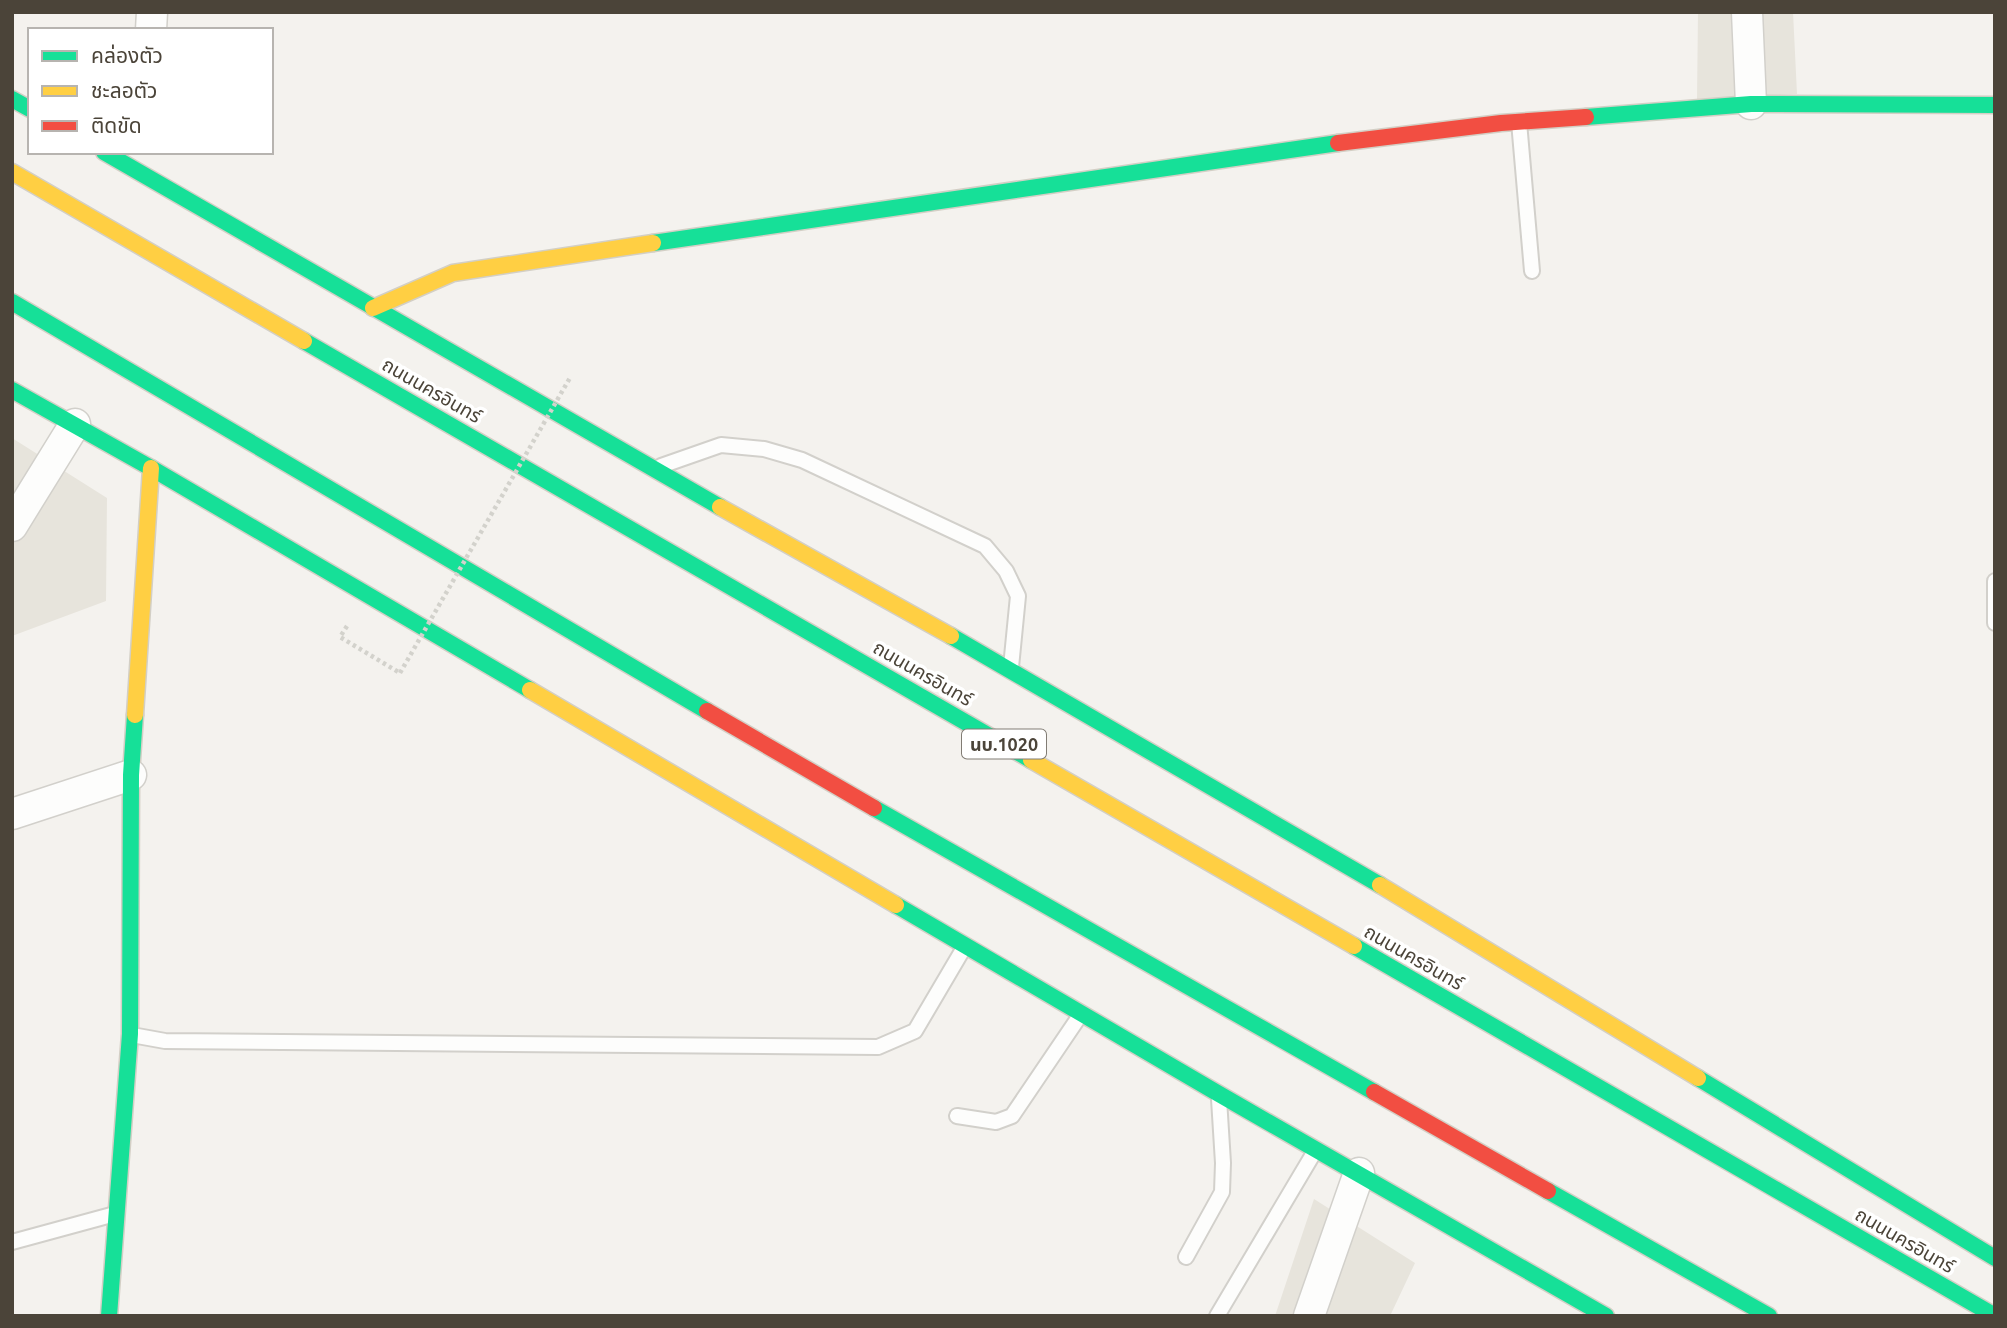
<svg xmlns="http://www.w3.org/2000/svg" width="2007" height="1328" font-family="Ubuntu,'Noto Sans Thai',sans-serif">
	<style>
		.residential { fill: #e7e4dc }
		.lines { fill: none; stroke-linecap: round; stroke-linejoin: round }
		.lane-casing { stroke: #d2d0cb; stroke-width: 18 }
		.street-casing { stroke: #d2d0cb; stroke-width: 33 }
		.fast-casing { stroke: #d3cfc5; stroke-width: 19 }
		.slow-casing { stroke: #d3cfc5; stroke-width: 19 }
		.jam-casing { stroke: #d3cfc5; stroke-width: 19 }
		.path { stroke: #d3d2cc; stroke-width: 4.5; stroke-dasharray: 3.5 3.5; stroke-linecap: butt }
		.lane { stroke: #fdfdfc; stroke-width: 14 }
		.street { stroke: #fdfdfc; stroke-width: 30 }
		.fast { stroke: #16e098; stroke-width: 16 }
		.slow { stroke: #ffcf43; stroke-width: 16 }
		.jam { stroke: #f24e42; stroke-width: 16 }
		.path-bridge { stroke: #d3d2cc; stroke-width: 4.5; stroke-dasharray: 3.5 3.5; stroke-linecap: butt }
		.labels { text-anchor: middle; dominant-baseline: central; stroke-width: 7; stroke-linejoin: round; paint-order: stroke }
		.shield { fill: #fff; stroke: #817c74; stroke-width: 2 }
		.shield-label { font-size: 18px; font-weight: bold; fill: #4b4439 }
		.street-label { font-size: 19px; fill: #4b4439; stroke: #fff }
	</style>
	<rect width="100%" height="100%" fill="#f4f2ee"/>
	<path class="residential" d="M1698 12H1793L1797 94 1697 99Z
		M12 438 107 498 106 601 12 636Z
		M1314 1199 1415 1263 1390 1316H1275Z"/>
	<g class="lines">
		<defs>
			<path id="lane" d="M1519 122 1532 271
				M661 466 721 445 764 449 802 460 985 546 1006 571 1018 596 1011 667
				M1995 581V623
				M132 1035 165 1041 878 1047 915 1031 965 946
				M957 1116 996 1122 1012 1116 1081 1014
				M12 1242 115 1214
				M1186 1257 1222 1192 1223 1163 1219 1099
				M1217 1316 1315 1151"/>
			<path id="street" d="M1747 12 1751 104
				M151 30 152 12
				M12 526 75 424
				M12 814 131 775
				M1309 1316 1359 1173"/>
			<path id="fast" d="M12 99 30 109
				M1586 117 1751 104 1995 105
				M104 152 720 507
				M653 243 1338 143
				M12 302 707 711
				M304 341 1031 760
				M12 390 151 468 530 690
				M951 636 1380 885
				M874 808 1374 1092
				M896 905 1219 1094 1606 1316
				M1354 946 1995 1316
				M1698 1078 1995 1258
				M1548 1191 1769 1316
				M109 1316 130 1034 131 775 135 715"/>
			<path id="slow" d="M12 172 304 341
				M373 308 453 273 653 243
				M720 507 951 636
				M530 690 896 905
				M135 715 151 468
				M1031 760 1354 946
				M1380 885 1698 1078"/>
			<path id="jam" d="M1338 143 1501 123 1586 117
				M707 711 874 808
				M1374 1092 1548 1191"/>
		</defs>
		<use href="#lane" class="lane-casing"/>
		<use href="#street" class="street-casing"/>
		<use href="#fast" class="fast-casing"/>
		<use href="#slow" class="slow-casing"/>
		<use href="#jam" class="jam-casing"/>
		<path class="path" d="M347 626 340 637 400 673"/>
		<use href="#lane" class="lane"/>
		<use href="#street" class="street"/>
		<use href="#fast" class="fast"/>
		<use href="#slow" class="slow"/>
		<use href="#jam" class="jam"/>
		<path class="path-bridge" d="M400 673 571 376"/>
	</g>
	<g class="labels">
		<rect class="shield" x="962" y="729.5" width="84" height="29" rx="5"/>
		<g class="shield-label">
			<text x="1004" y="744">นบ.1020</text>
		</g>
		<g class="street-label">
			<text transform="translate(432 390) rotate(30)">ถนนนครอินทร์</text>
			<text transform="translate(923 673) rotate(30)">ถนนนครอินทร์</text>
			<text transform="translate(1414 957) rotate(30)">ถนนนครอินทร์</text>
			<text transform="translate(1905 1240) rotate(30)">ถนนนครอินทร์</text>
		</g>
	</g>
	<rect width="2007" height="1328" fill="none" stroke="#4b4439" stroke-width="28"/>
	<rect x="28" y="28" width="245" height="126" fill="#ffffff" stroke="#b7b4b0" stroke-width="2"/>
	<rect x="42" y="51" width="35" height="10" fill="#16e098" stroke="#b7b4b0" stroke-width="2"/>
	<text x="91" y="63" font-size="21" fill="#4b4439">คล่องตัว</text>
	<rect x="42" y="86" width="35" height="10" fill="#ffcf43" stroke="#b7b4b0" stroke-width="2"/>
	<text x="91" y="98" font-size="21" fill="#4b4439">ชะลอตัว</text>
	<rect x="42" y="121" width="35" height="10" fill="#f24e42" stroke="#b7b4b0" stroke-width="2"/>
	<text x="91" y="133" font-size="21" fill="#4b4439">ติดขัด</text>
</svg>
